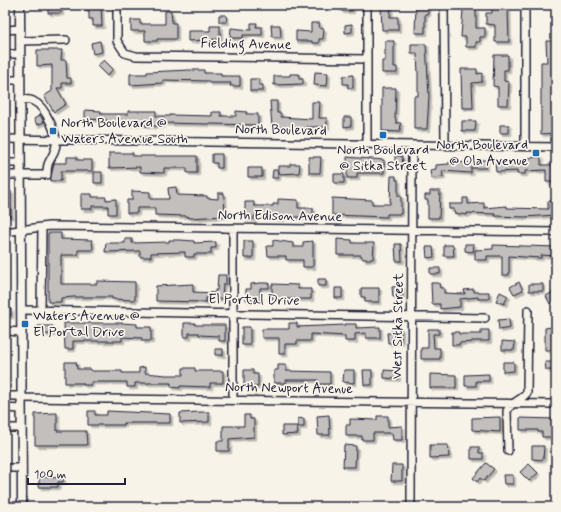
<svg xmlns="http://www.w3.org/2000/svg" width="561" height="512" font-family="Mynerve,sans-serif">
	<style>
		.building { fill: #c2bfbd; stroke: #22223b; filter: url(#shadow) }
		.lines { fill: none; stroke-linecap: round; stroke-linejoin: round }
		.minor-casing { stroke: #22223b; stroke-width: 10 }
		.major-casing { stroke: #22223b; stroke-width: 11 }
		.minor { stroke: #f7f3e8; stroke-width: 7 }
		.major { stroke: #f7f3e8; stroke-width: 8 }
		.poi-dot { fill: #1f6fb2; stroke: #f7f3e8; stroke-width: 1.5 }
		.labels { text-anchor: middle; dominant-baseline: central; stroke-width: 3.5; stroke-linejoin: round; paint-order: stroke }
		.street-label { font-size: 14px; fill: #22223b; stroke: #f7f3e8 }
		.poi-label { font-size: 14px; fill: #22223b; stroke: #f7f3e8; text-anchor: start }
	</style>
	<defs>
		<filter id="shadow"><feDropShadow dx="2.5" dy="2.5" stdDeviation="0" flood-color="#0004"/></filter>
	</defs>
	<rect width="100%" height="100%" fill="#f7f3e8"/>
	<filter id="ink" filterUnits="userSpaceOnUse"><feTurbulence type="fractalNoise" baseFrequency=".025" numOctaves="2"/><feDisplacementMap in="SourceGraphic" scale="8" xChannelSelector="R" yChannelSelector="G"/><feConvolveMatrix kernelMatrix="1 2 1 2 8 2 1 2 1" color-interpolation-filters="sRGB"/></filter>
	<g filter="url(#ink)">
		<path class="building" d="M48 5H61V13H48Z
			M84 5H101L102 26H93V19H89V10H84Z
			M341 5H352V11H341Z
			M381 5H391L390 17H398V30H382Z
			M416 5H428V14H425V33H415Z
			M492 8 508 9 509 42H495V25L486 24V13H492Z
			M463 9H476V28H485V37H480V42H476V47H466V37H461Z
			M165 11H171L172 23H176V39H157V41H145V31H131V20H140V24H165Z
			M219 15H226L227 22H219Z
			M251 23H257L256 27H262V35H243V38H230L231 28 251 30Z
			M311 23H320L319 28 324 29 323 39H319V43H312V41H296V31L311 32Z
			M352 24V32L345 33V25Z
			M271 25H280L281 37H272Z
			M210 26H220V39L188 41V31H210Z
			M100 41 102 52 93 54 91 43Z
			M385 41H394V67H397V73H382V61H385Z
			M546 41H556V133L541 134V62H547Z
			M411 44H426L429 96 427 129H414V96H418V74L417 53H411Z
			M37 50H62L61 60H66L67 78H71V83H62V88H57L66 104 54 112 44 96 52 91V65L37 66Z
			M494 55H508V70H504V81L509 82 508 105H498V87L493 86Z
			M104 60 113 69 107 76 97 66Z
			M461 69H477V74L482 73V82L472 83 473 108H462Z
			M189 70H204V73H221V76H240V86H230L231 83H209V81L163 80V83L130 85V74H147V72Z
			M315 72 328 73 327 86 314 85Z
			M290 74H299V79H303V84L274 85V76H290Z
			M353 75V88H348V84H343V76Z
			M250 79H259V85H263V91H250Z
			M382 88H396L395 119H396V123H401L400 132 382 131Z
			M270 101H277V113H281V117L312 119V102H320L319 118H327V127H306V129L272 127Z
			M85 110 101 111V114H128V111H156V116H170V115L212 116V112H221V116H236V111L247 112 246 114H258V125L162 123V126H145V124H106L107 120 85 119Z
			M40 115 44 122 37 125 34 119Z
			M344 117H351V126L344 127Z
			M462 121H476L475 131H462Z
			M500 125H509V133H500Z
			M109 153H133V156H197V173H187V168H164V173L140 172V167L109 168Z
			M212 154H222V168H217V163H212Z
			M395 156H402L403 167 395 168Z
			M67 157H77V160H92V171H61V181H50L54 163H67Z
			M309 157H321L320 173H309Z
			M347 157 384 160V173H357V178H347Z
			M541 157V165H556V182H546V170L525 171V174H517V171L496 172 495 163 527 161V158Z
			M477 160H486V168H471V173L442 171 443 177 431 178 430 170 436 169V165L449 164V162L477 163Z
			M290 164H300L299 173 278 174V166H290Z
			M248 168H262V177H248Z
			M273 170H278V178H272Z
			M94 172H102V183H94Z
			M334 174H344V183H334Z
			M391 176H396V180H398V196H401V214H387V217L332 215V198L372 200V204H390Z
			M176 187 177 195 207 196V198L218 199V193H224L225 216 189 218 187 216 155 215V208H137V213H127V200H132V191L150 192V199H169L168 188Z
			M5 191H11V216H5Z
			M430 191H440L439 218H428V200H425V195H430Z
			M81 194H92V197H106V200L116 199V214H108V206H92V209H81Z
			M463 198H468V204L484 203V208L507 206V208L548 209V201H556V215L524 217 495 216V214L467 213V215L454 213V209H449V204H463Z
			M278 199 298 200V208H313V217H282V219L273 218V216H254V219H245V202H254V206H273V204H278Z
			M48 233H61V239L92 240 93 250H78V255H61V284H97V281L135 282V300L112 299V297H74L61 298V302H48Z
			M125 239H132V243L169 242V240H180L194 241V243L216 242V248H211V254H194V257H185V252L151 253V257H140V251L105 252 106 243H125Z
			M337 239 352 240V243H374L373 259H363L361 255H337Z
			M273 240 293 243V247H303V242L313 241V267H303V260H286V256H268L267 246H273Z
			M244 241H253V258H244Z
			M395 244H401L402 261H396Z
			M465 244H474L473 252 465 251Z
			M444 245H453L454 256H444Z
			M493 245 556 247V256L541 255V258L509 256V275H502V256H487V260H475V250L493 249Z
			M426 247H433L434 257 427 258Z
			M430 268H440V274H430Z
			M218 275H226V284H223L222 299 206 298V302L156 301V286L193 284V292L215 293V290H217Z
			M318 279H326V286H318Z
			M519 282 523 290 514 294 510 287Z
			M260 283H269V288H260V300H246V289H251V284Z
			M431 283H439L440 288H444V293L465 294 464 290 474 289V292H489V299H478V297L460 299V307L440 309V304H432Z
			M272 284 298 285V289H311V299H272Z
			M529 284H543V291H529Z
			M402 286V297H393L392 287Z
			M335 288H342V298H335Z
			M361 288H379V302H365V297H361Z
			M500 292 508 296 504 304 496 301Z
			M553 292 556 301 550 304 546 296Z
			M5 309H11V316H5Z
			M509 319 510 328 499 330 498 320Z
			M64 323H122L137 324V327H151V341H142V338L122 337V341H73V349H65Z
			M184 323H195V325H225V341H219V336L199 335V333H189V337H184Z
			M289 323H297V327L345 325V324H356V328L380 327V338H366V333L355 334V341H345V336L311 334V341H297V344H285V354H279V338H262V329H289Z
			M38 326H53V334H38Z
			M242 327H250V345H242Z
			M552 327 553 350H545V328Z
			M392 328H401V342L388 343 387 333H392Z
			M428 329H439V334H433L434 348H440V359H421V348H428Z
			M481 330H489V341H472V342L459 343V345H452V332H459V334H481Z
			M502 341 515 342 514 350H502Z
			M215 349H223V355H215Z
			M65 362H76L77 369H91V371H122V373H139V368L145 367V373L166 375H183V368H195V371H223V383H210V387L180 386V388L171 387V383H135V387H127V382H91V385H83V383H65Z
			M503 362H514V371L503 372Z
			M545 362H554V370H546Z
			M278 365H286V371L330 372V384H318V380H286V383H274V370H278Z
			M244 370H253V374H258V387H244Z
			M344 370H354V383L343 382Z
			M363 370H372V385H364Z
			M384 370 398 371V379L384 378Z
			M430 374 456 375V388H430Z
			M489 374V381H476V386H465V375Z
			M88 411H95V415H107V411L170 414V423H124V425H88Z
			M201 412H209V422L180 423V413Z
			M57 413V431H86L87 445H35V414Z
			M244 415H250V419H254V437L229 439V451H217V441H223V426H244Z
			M329 415 330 435H318L317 416Z
			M377 416H388V427L402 426V440H393L392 433H373V440H362V436H346V425H350V419L377 420Z
			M500 417V432L472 430V418Z
			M298 418 304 419V427H298Z
			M520 418 556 419V434H552V437H542V432H538V430H520Z
			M282 426H297L298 434 282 435Z
			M344 445 356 446 355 467H343Z
			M430 445H448L449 457 430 458Z
			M532 446H544L543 460 532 459Z
			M471 447H479V453H483V459H471Z
			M486 463 494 469 484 481 480 478 477 482 473 478Z
			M529 464 538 473 529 481 520 472Z
			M392 465H402V481H391Z
			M503 475H513V484H504Z
			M39 477 63 478V482H58V487H39Z"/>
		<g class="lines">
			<defs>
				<path id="minor" d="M117 5V41L125 53 136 56 367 59
					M444 5 445 145
					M6 6V5
					M5 30 20 29
					M20 41 66 40
					M5 54H20
					M5 80H20
					M5 139 556 147
					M367 144V5
					M525 146V5
					M5 163H20
					M5 175H47C47 158 51 163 55 149 60 137 45 106 33 101 29 99 24 100 20 99
					M5 232 49 226 556 232
					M22 310 485 318
					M41 310 42 227
					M5 331 22 332
					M5 396H21
					M21 398 556 404
					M233 400V228
					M5 408 21 409
					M5 428H21
					M508 451 507 411C511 402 522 400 527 393L528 310
					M5 468H22
					M411 507 412 145"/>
				<path id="major" d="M20 5 22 507"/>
			</defs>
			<use href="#minor" class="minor-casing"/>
			<use href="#major" class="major-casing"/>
			<use href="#minor" class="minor"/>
			<use href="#major" class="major"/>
		</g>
	</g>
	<g class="poi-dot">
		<rect x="49" y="127" width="8" height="8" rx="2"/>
		<rect x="379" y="131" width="8" height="8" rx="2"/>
		<rect x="532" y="149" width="8" height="8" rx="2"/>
		<rect x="21" y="320" width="8" height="8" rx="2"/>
	</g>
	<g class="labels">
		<g class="street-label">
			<text transform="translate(246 44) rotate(1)">Fielding Avenue</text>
			<text transform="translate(281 130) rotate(1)">North Boulevard</text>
			<text transform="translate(280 216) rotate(1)">North Edison Avenue</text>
			<text transform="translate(254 300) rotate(1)">El Portal Drive</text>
			<text transform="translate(398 326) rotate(-89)">West Sitka Street</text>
			<text transform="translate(289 388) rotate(1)">North Newport Avenue</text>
		</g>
		<g class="poi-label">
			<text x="61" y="123">North Boulevard @<tspan x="61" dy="16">Waters Avenue South</tspan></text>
			<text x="528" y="145" text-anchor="end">North Boulevard<tspan x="528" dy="16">@ Ola Avenue</tspan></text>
			<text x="383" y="150" text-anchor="middle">North Boulevard<tspan x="383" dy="16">@ Sitka Street</tspan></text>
			<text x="33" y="316">Waters Avenue @<tspan x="33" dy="16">El Portal Drive</tspan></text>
		</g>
	</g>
	<rect width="561" height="512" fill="none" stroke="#f7f3e8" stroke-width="20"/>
	<rect x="10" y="10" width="541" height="492" fill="none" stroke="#22223b" stroke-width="1.5" filter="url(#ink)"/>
	<path d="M28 478v6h97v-6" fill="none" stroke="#22223b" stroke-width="2"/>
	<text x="34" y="478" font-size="12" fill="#22223b" stroke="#f7f3e8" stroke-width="3" paint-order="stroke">100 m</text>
</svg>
